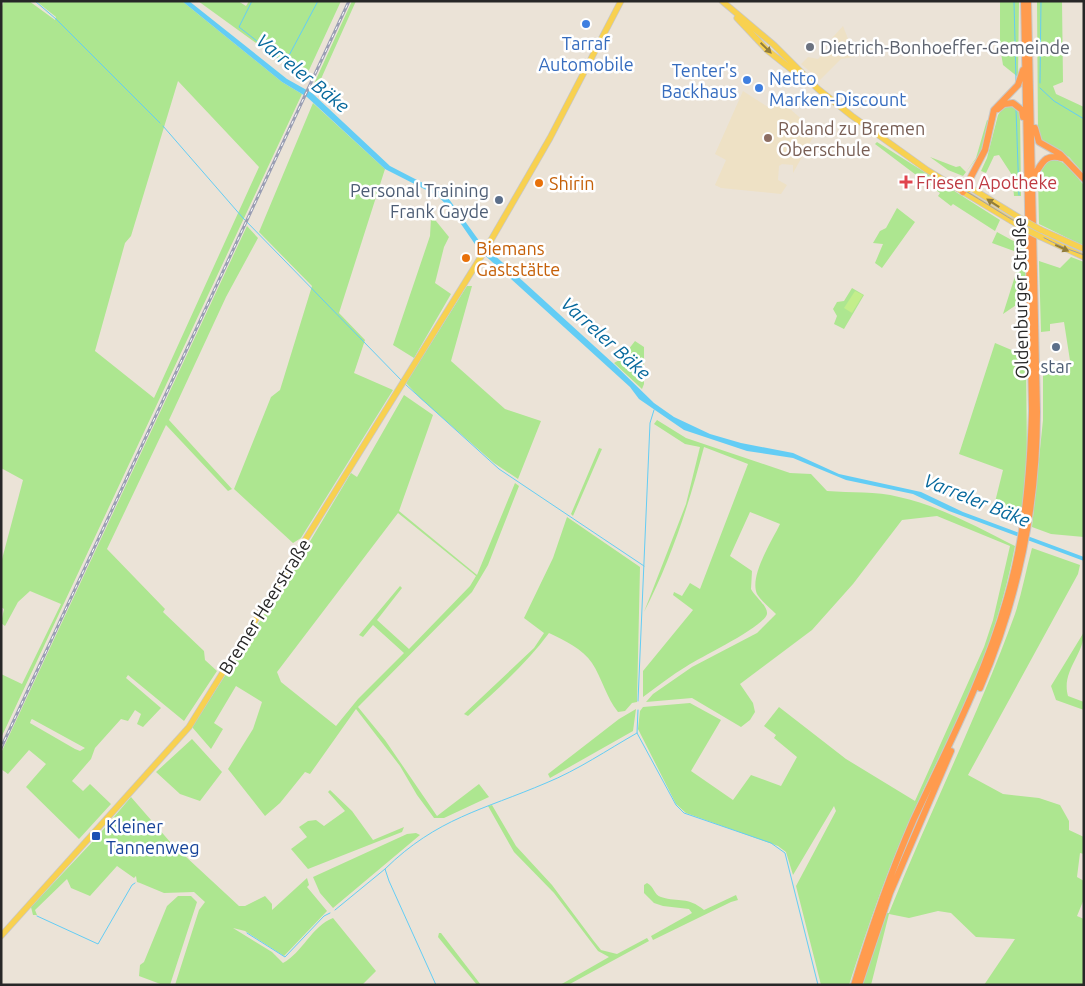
<svg xmlns="http://www.w3.org/2000/svg" width="1085" height="986" font-family="Ubuntu,sans-serif">
	<style>
		.education { fill: #eee1c5 }
		.green { fill: #ade690; fill-rule: evenodd }
		.pitch { fill: #c3ee8b }
		.water { fill: #63cdf5 }
		.lines { fill: none; stroke-linecap: round; stroke-linejoin: round }
		.stream { stroke: #63cdf5; stroke-width: 1 }
		.major-casing { stroke: #c7c7c7; stroke-width: 7 }
		.highway-casing { stroke: #c7c7c7; stroke-width: 8 }
		.major { stroke: #f8d150; stroke-width: 5.5 }
		.highway { stroke: #ff9b4e; stroke-width: 6 }
		.tram { stroke: #9a9eb3; stroke-width: 1 }
		.rail-casing { stroke: #9a9eb3; stroke-width: 3 }
		.rail { stroke: #fff; stroke-width: 1; stroke-dasharray: 4; stroke-linecap: butt }
		.major-bridge-casing { stroke: #c7c7c7; stroke-width: 7; stroke-linecap: butt }
		.major-bridge { stroke: #f8d150; stroke-width: 5.5 }
		.oneway { fill: #907c3c }
		.shop-dot { fill: #3f7fe0; stroke: #fff; stroke-width: 2 }
		.worship-dot { fill: #6b7280; stroke: #fff; stroke-width: 2 }
		.education-dot { fill: #8d6e63; stroke: #fff; stroke-width: 2 }
		.health-dot { fill: #e0444e; stroke: #fff; stroke-width: 2 }
		.food-dot { fill: #e8710a; stroke: #fff; stroke-width: 2 }
		.service-dot { fill: #5c6f8a; stroke: #fff; stroke-width: 2 }
		.transit-dot { fill: #1a4fb4; stroke: #fff; stroke-width: 2 }
		.labels { text-anchor: middle; dominant-baseline: central; stroke-width: 5; stroke-linejoin: round; paint-order: stroke }
		.shop-label { font-size: 18px; fill: #366cbe; stroke: #fff }
		.worship-label { font-size: 18px; fill: #5b616d; stroke: #fff; text-anchor: start }
		.education-label { font-size: 18px; fill: #785e54; stroke: #fff; text-anchor: start }
		.health-label { font-size: 18px; fill: #be3a42; stroke: #fff; text-anchor: start }
		.food-label { font-size: 18px; fill: #c56008; stroke: #fff; text-anchor: start }
		.service-label { font-size: 18px; fill: #4e5e75; stroke: #fff; text-anchor: end }
		.street-label { font-size: 18px; fill: #272727; stroke: #fff }
		.transit-label { font-size: 18px; fill: #164399; stroke: #fff; text-anchor: start }
		.water-label { font-size: 19px; font-style: italic; fill: #06689c; stroke: #fff }
	</style>
	<rect width="100%" height="100%" fill="#ebe3d7"/>
	<path class="education" d="M843 26 855 57 841 59 820 80 801 64 808 57 818 59 832 44V38Z
		M743 91 771 109 780 100 816 132 793 173V165L782 164 779 166 778 180 787 185 781 194 721 188 715 185 726 160 715 154Z"/>
	<path class="green" d="M4 1H29L55 20 56 17 36 1H182L282 82 302 94 1 738V674L22 684 61 604 30 591 18 602 5 626 1 623 4 609 1 607V563L23 480 1 468V9ZM178 81 259 167 154 398 95 351 125 243 131 236Z
		M198 1H238L246 6 249 1H341L304 81 296 72Z
		M352 1H356L316 90 313 86Z
		M1000 1H1019L1018 77 1003 65 1000 47Z
		M1037 1H1062L1063 82 1053 86 1056 94 1084 107V174L1069 157 1042 141 1038 134Z
		M313 103 385 169 339 313 365 340 354 373 393 390 301 538 293 543 234 489 271 397 280 390 312 286 259 232Z
		M1009 105 1015 107 1020 112 1021 196H1014L1012 175 999 155 994 156 986 173 981 171 987 158 998 115 1002 109Z
		M987 120 989 121 982 151 963 176 948 170 930 157 956 167 960 166 966 172 976 158Z
		M877 142 1000 220 995 231 953 204 951 206 938 196 940 193 875 144Z
		M1049 159C1066 159 1073 173 1084 185V246L1039 224 1038 177V172Z
		M897 208 915 222 882 268 875 263 883 244 873 243 880 231 886 228Z
		M431 218 436 221 449 237 444 247 435 283 451 294 414 358 393 345 430 236Z
		M247 226 258 238 226 297 169 420 232 489 228 491 166 425 107 549 165 609 163 612 204 651 205 660 217 671 184 721 128 675 126 678 161 708 143 727 137 724 141 714 135 710 128 721 121 719 95 748 91 759 72 781 83 791 90 784 111 804 79 839 26 787 46 764 29 750 8 774 1 769V753ZM31 720 32 719 85 748 80 751 75 749 30 723Z
		M997 232 1026 248 1025 299 1003 314 1022 254 992 243Z
		M1071 257 1084 262V537L1051 534 1032 527 1043 420V375L1051 368 1071 367 1064 322 1050 324V331L1041 332 1039 261 1060 268Z
		M467 286H472L451 361 505 409 541 421 518 479 494 463 421 399 406 383Z
		M852 288 864 295 844 329 834 324 837 316 833 309 837 302 844 301Z
		M635 341 644 347V384L642 389 614 363 621 359Z
		M995 343 1026 356 1027 464 1021 521 1009 513V510L994 506 1003 470 959 454Z
		M404 395 433 415 399 511 477 575 515 483 519 486 488 565 472 592 358 707 385 740 437 816 479 784 489 797 444 818H434L417 795 400 766 356 709 310 774 305 772 280 803 265 816 228 769 253 729 262 702 236 686 214 723 223 729 211 749 192 727 294 568 351 473 357 477ZM398 513 476 576 470 586 409 649 377 620 402 588 400 586 359 635 363 637 373 625 404 653 358 699 336 726 281 682 277 672Z
		M657 420 686 438 790 473 811 474 827 491C851 493 876 491 899 497 940 506 979 528 1015 546 1005 598 989 648 968 697 952 733 933 768 917 804 890 862 869 923 849 985H821L796 886 836 811 834 806 793 875 786 852 778 846 686 813 676 804 638 729 640 711 643 707 690 703 721 720 691 771 733 800 751 775 781 786 797 757 774 738 776 735 764 726 779 707 846 759 915 801 984 647 993 620 1010 546 937 516 902 520 853 584 812 630 740 684 753 703 755 712 750 720 741 727 692 698 646 702 653 694 692 667 757 633 776 614C770 608 762 602 757 594 749 576 772 541 780 524L750 512 730 556 752 571 751 589C755 597 768 606 767 614 764 627 701 657 687 666 672 675 658 686 643 697V671L693 610 673 595 674 592 682 596 690 583 700 589 748 464 704 447C689 504 671 560 644 612L686 504 700 447 685 444 654 424Z
		M599 448 602 449 573 516 571 514Z
		M567 517 640 567 637 702 632 703 625 711 618 712C606 697 602 678 592 663 583 649 564 640 549 633 526 664 497 690 468 716L464 714 534 648 544 633 524 618 553 558Z
		M1032 548 1080 565 1078 574 968 775 1003 794 1039 798 1060 805 1069 821V830L1084 837V854L1080 853 1077 877 1084 881V899L1077 916 1084 919V985H984L1015 939 976 937 951 913 938 911 909 918 889 914 871 985H862L885 913H889C929 813 978 716 1015 614 1022 593 1026 570 1032 548Z
		M1084 632C1084 655 1061 671 1068 696L1084 702V710L1056 700 1051 686Z
		M636 709 633 731 550 778 548 774 619 719Z
		M192 739 222 772 200 801 180 794 156 772Z
		M330 790 352 811 373 840 404 827 402 832 308 869 291 849 307 837 299 827 308 821 316 820 324 826 345 811 328 792Z
		M131 797 171 843 239 906H245L265 896 272 904V910L307 878 309 885 307 887 327 911 284 956 245 931 233 928 272 952 283 963C302 953 312 926 333 918L376 971 362 985H175L199 910 205 902 194 892 164 893 140 883 137 882 136 876 134 878 117 866 90 896 71 888 67 879 35 910 37 915H33L31 907 95 839Z
		M492 805 516 846 552 885 593 940 601 950 617 954 647 938 649 941 568 985H560L609 957 598 951 554 893 514 852 488 806Z
		M416 833 420 835 333 908 320 893 313 877 407 834Z
		M647 883C654 886 654 895 661 897 680 903 687 896 704 910L736 895 738 900 731 902 653 940 651 936 692 913 689 909 663 906 654 903 644 893V885Z
		M178 896H191L197 902 170 985H163L139 976 140 965 144 962 167 906Z
		M439 933H441L481 985H477L438 937Z"/>
	<path class="pitch" d="M855 291 863 295 852 313 844 308Z"/>
	<path class="water" d="M182 1H189L287 79 312 93 390 166 446 195 480 242 615 365 654 403 674 417 710 434 741 443 793 453 839 474 921 492 963 512 1084 557V561L949 511 913 494 846 480 793 458 747 451 684 430 639 399 630 387 479 250 452 211 438 196 385 169 307 97 282 82Z"/>
	<g class="lines">
		<path class="stream" d="M35 1 56 19 160 123
			M252 1 239 27 285 63 318 1
			M1014 1 1016 81
			M1040 83 1041 1
			M1040 88 1054 101 1084 119
			M1016 109 1019 195
			M163 126 243 218 402 381
			M405 384 499 469 644 566
			M638 701 650 423 654 410
			M638 710 637 733 676 805 684 813 771 843 785 853 818 985
			M335 910 385 869
			M37 916 98 944 132 885 135 883
			M247 933 285 957 324 916 330 913
			M436 985 389 881 385 869C437 818 483 810 546 783 578 770 607 750 637 733"/>
		<defs>
			<path id="major" d="M722 1 774 45 818 89 852 116 927 170 1023 228
				M737 18 767 50 806 81
				M963 192 971 188 1023 220
				M1041 230 1084 249
				M1041 237 1084 257
				M1 936 189 727 487 247 550 138 621 1"/>
			<path id="highway" d="M998 109 1004 104 1013 103 1022 110 1023 117
				M1035 128 1039 142 1060 154 1084 179
				M1033 177C1042 165 1043 153 1062 158
				M963 192 985 150 994 110 1018 85 1023 70
				M980 688C1018 599 1037 508 1037 412L1028 1
				M854 985C871 929 890 874 913 821 947 748 985 676 1007 598 1025 537 1030 475 1032 411L1024 1
				M859 985 890 893 951 751"/>
		</defs>
		<use href="#major" class="major-casing"/>
		<use href="#highway" class="highway-casing"/>
		<use href="#major" class="major"/>
		<use href="#highway" class="highway"/>
		<path class="tram" d="M964 190C1003 213 1041 241 1084 255"/>
		<defs>
			<path id="rail" d="M1 748 349 1"/>
		</defs>
		<use href="#rail" class="rail-casing"/>
		<use href="#rail" class="rail"/>
		<defs>
			<path id="major-bridge" d="M1023 220 1041 230
				M1023 228 1041 237"/>
		</defs>
		<use href="#major-bridge" class="major-bridge-casing"/>
		<use href="#major-bridge" class="major-bridge"/>
	</g>
	<defs><path id="oneway-solid" d="M-6-.8H1V-3.2L6.5 0L1 3.2V.8H-6Z" transform="scale(1.25)"/></defs>
	<g class="oneway">
		<use href="#oneway-solid" transform="translate(766 48) rotate(44)"/>
		<use href="#oneway-solid" transform="translate(993 203) rotate(-147)"/>
		<use href="#oneway-solid" transform="translate(1062 248) rotate(25)"/>
	</g>
	<g class="shop-dot">
		<circle cx="586" cy="24" r="5"/>
		<circle cx="747" cy="80" r="5"/>
		<circle cx="759" cy="88" r="5"/>
	</g>
	<circle class="worship-dot" cx="810" cy="47" r="5"/>
	<circle class="education-dot" cx="768" cy="138" r="5"/>
	<path class="health-dot" d="M903.5 174.5h5v5h5v5h-5v5h-5v-5h-5v-5h5z"/>
	<g class="food-dot">
		<circle cx="539" cy="183" r="5"/>
		<circle cx="466" cy="258" r="5"/>
	</g>
	<g class="service-dot">
		<circle cx="499" cy="200" r="5"/>
		<circle cx="1056" cy="347" r="5"/>
	</g>
	<rect class="transit-dot" x="91" y="831" width="10" height="10" rx="2.5"/>
	<g class="labels">
		<g class="shop-label">
			<text x="586" y="43">Tarraf<tspan x="586" dy="21">Automobile</tspan></text>
			<text x="737" y="70" text-anchor="end">Tenter's<tspan x="737" dy="21">Backhaus</tspan></text>
			<text x="769" y="78" text-anchor="start">Netto<tspan x="769" dy="21">Marken-Discount</tspan></text>
		</g>
		<g class="worship-label">
			<text x="820" y="47">Dietrich-Bonhoeffer-Gemeinde</text>
		</g>
		<g class="education-label">
			<text x="778" y="128">Roland zu Bremen<tspan x="778" dy="21">Oberschule</tspan></text>
		</g>
		<g class="health-label">
			<text x="916" y="182">Friesen Apotheke</text>
		</g>
		<g class="food-label">
			<text x="549" y="183">Shirin</text>
			<text x="476" y="248">Biemans<tspan x="476" dy="21">Gaststätte</tspan></text>
		</g>
		<g class="service-label">
			<text x="489" y="190">Personal Training<tspan x="489" dy="21">Frank Gayde</tspan></text>
			<text x="1056" y="366" text-anchor="middle">star</text>
		</g>
		<g class="street-label">
			<text transform="translate(1020 298) rotate(-91)">Oldenburger Straße</text>
			<text transform="translate(264 606) rotate(-58)">Bremer Heerstraße</text>
		</g>
		<g class="transit-label">
			<text x="106" y="826">Kleiner<tspan x="106" dy="21">Tannenweg</tspan></text>
		</g>
		<g class="water-label">
			<text transform="translate(303 73) rotate(39)">Varreler Bäke</text>
			<text transform="translate(606 338) rotate(42)">Varreler Bäke</text>
			<text transform="translate(977 500) rotate(22)">Varreler Bäke</text>
		</g>
	</g>
	<rect width="1085" height="986" fill="none" stroke="#272727" stroke-width="5"/>
</svg>
